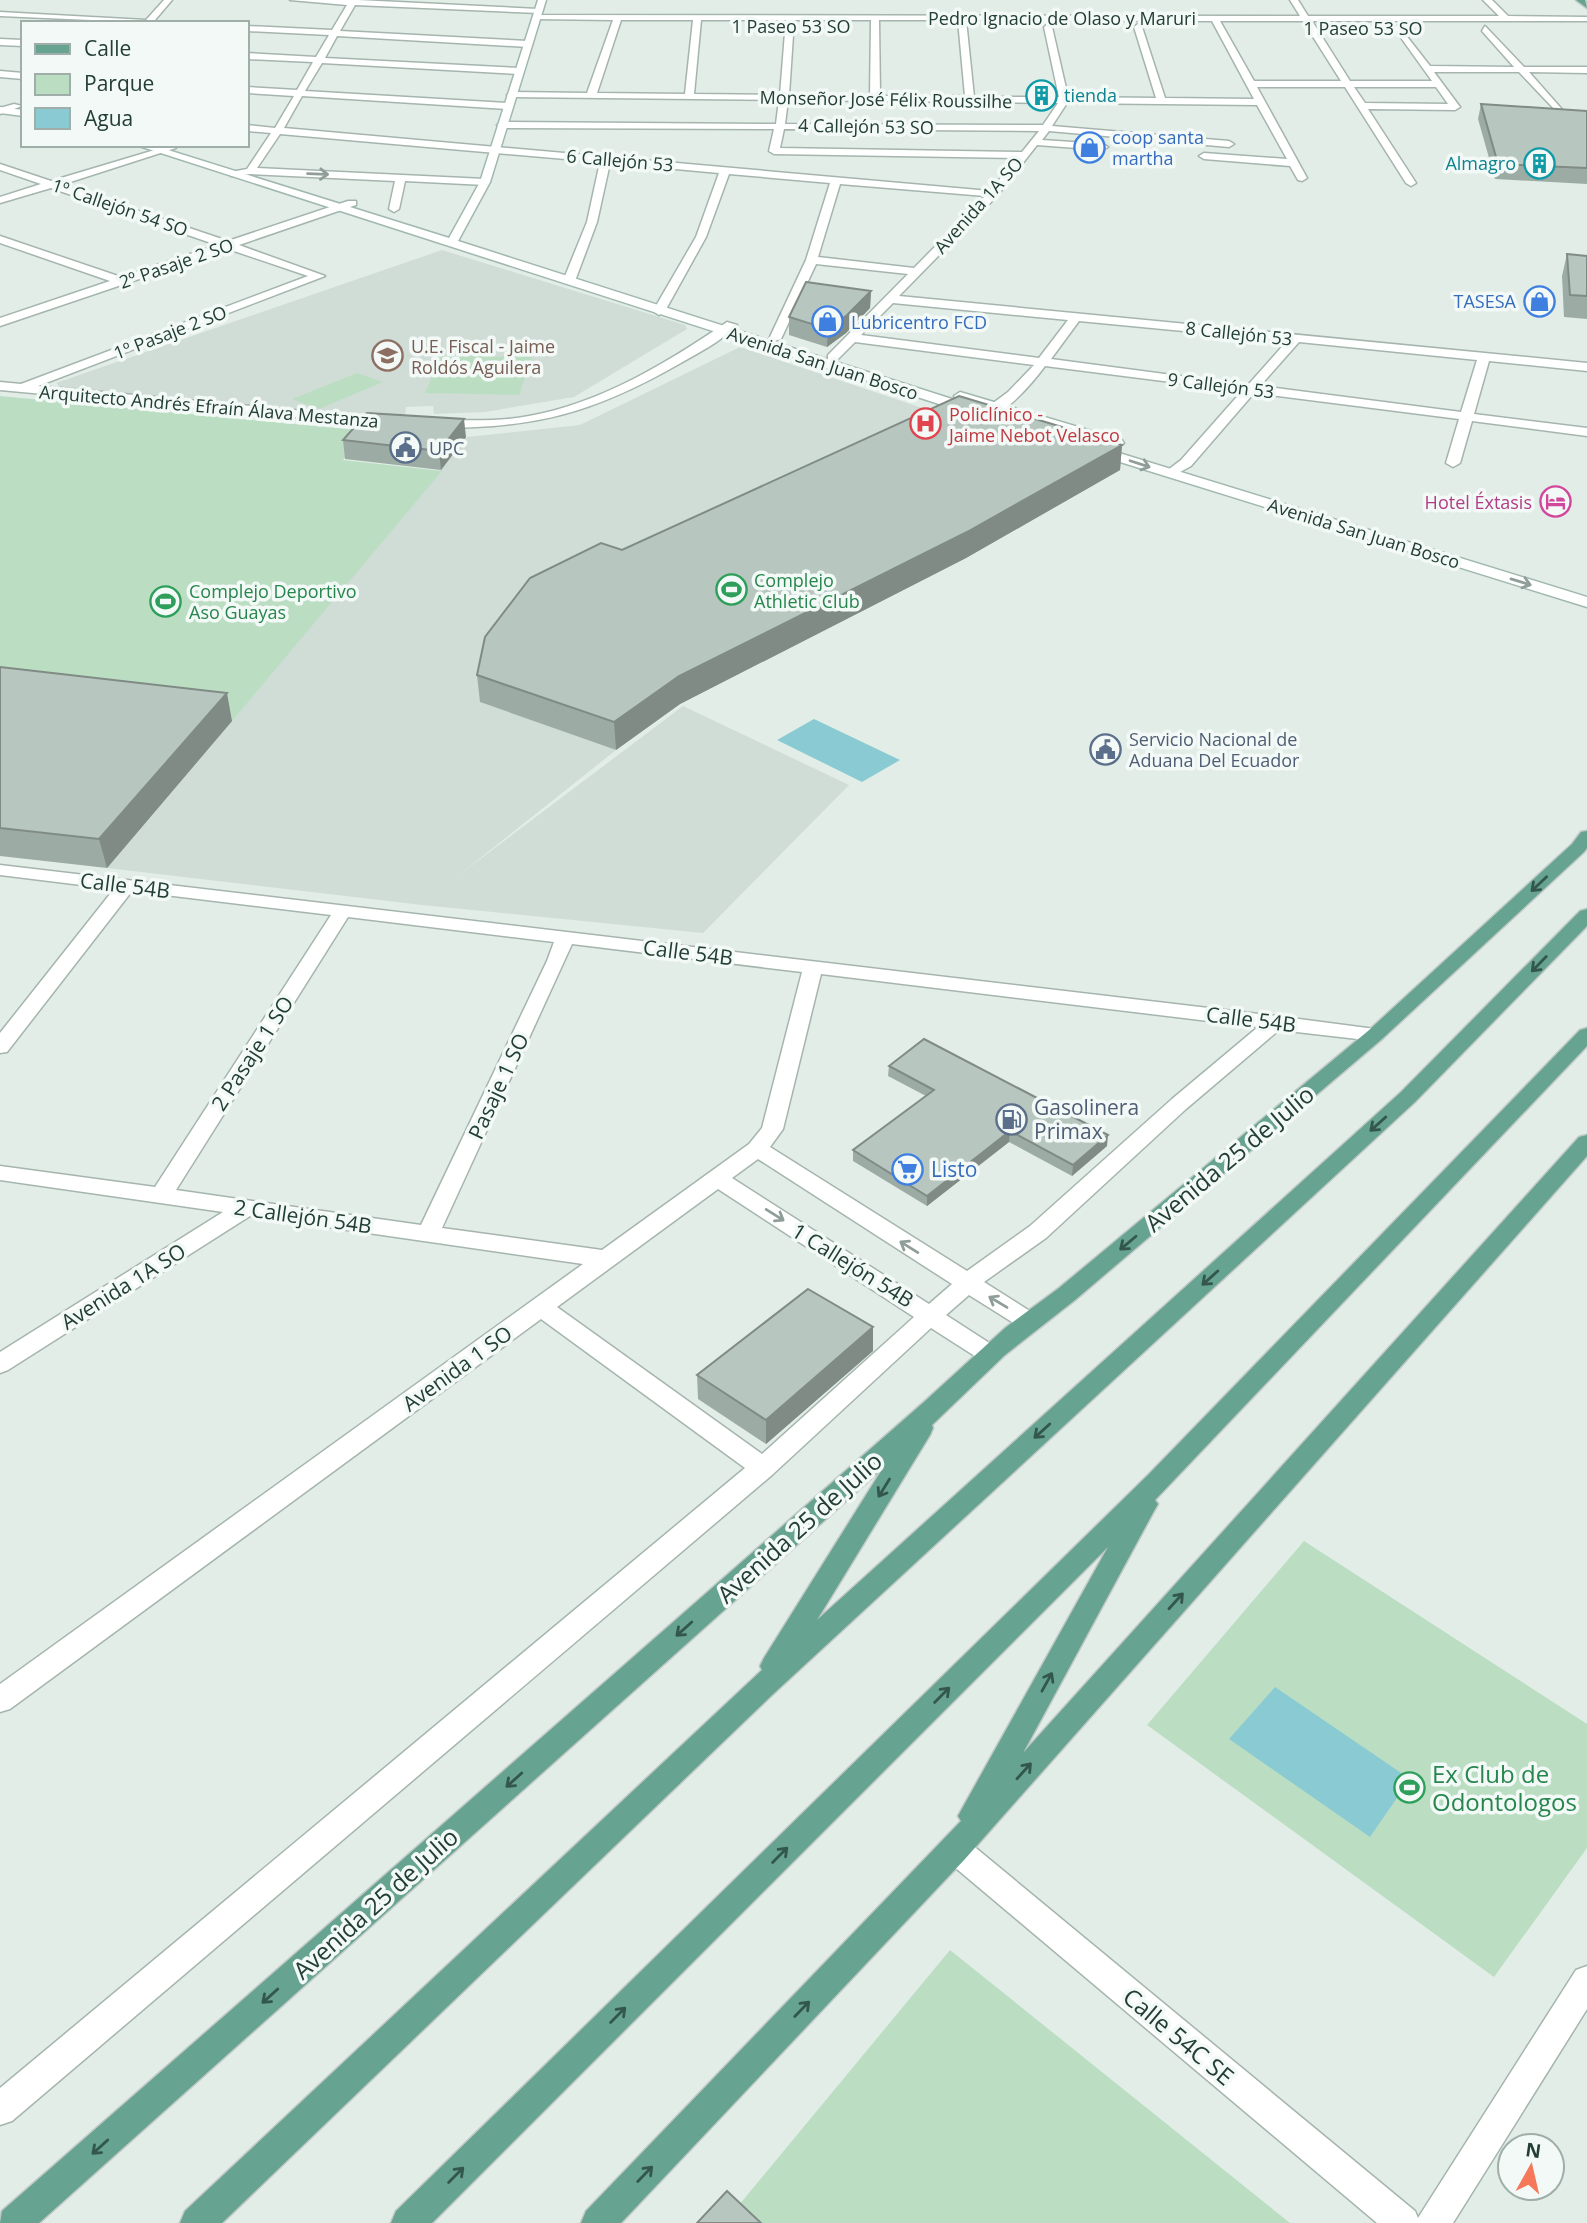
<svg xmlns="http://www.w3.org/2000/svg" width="1587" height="2223" font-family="'Open Sans',sans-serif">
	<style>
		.built { fill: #d0dcd6 }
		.green { fill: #bbdec3 }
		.water { fill: #8acad2 }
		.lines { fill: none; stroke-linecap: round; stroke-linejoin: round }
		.street-casing { stroke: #a5b5ae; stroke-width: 3 }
		.secondary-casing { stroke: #a0b8af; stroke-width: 3 }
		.primary-casing { stroke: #c1c9c6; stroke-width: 3 }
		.street { fill: #fff; fill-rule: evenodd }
		.secondary { fill: #fff; fill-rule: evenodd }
		.primary { fill: #66a390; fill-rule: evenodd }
		.wall { fill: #9daba5 }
		.shaded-wall { fill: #808b86 }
		.building { fill: #b7c7c0; stroke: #808b86; stroke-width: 2 }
		.oneway { stroke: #909e9a }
		.oneway2 { stroke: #33574c }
		.labels { text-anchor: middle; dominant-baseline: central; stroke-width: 7; stroke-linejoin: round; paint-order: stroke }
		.far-street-label { font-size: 18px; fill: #223e35; stroke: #f3f9f6 }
		.far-culture-label { font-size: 18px; fill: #0d838f; stroke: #f3f9f6; text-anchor: start }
		.far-shop-label { font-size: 18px; fill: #366cbe; stroke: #f3f9f6; text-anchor: start }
		.far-education-label { font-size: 18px; fill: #785e54; stroke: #f3f9f6; text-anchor: start }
		.far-health-label { font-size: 18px; fill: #be3a42; stroke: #f3f9f6; text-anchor: start }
		.far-service-label { font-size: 18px; fill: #4e5e75; stroke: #f3f9f6; text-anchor: start }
		.far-hotel-label { font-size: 18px; fill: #b23c85; stroke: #f3f9f6; text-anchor: end }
		.far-leisure-label { font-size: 18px; fill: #27864d; stroke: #f3f9f6; text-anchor: start }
		.street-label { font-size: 21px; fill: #223e35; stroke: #f3f9f6 }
		.service-label { font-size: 21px; fill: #4e5e75; stroke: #f3f9f6; text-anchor: start }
		.shop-label { font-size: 21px; fill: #366cbe; stroke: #f3f9f6; text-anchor: start }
		.near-street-label { font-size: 24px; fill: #223e35; stroke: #f3f9f6 }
		.near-leisure-label { font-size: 24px; fill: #27864d; stroke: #f3f9f6; text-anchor: start }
	</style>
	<rect width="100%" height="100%" fill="#e2ede7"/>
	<path class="built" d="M442 250 685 325 687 329 574 397 485 412 434 414 433 406 406 407 405 416 350 417 61 388 56 383Z
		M740 347 958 420 480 702 616 750 459 875 683 706 849 785 703 933 422 905 107 868 467 437 580 425Z"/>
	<path class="green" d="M441 356 532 357 519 395 425 393 433 375 487 376 434 374Z
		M357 373 383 382 319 409 292 399Z
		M0 396 368 431 343 460 442 471 232 721 0 693Z
		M1304 1541 1587 1724V1848L1494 1977 1147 1725Z
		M950 1950 1290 2223H735L729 2217Z"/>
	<path class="water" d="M814 719 900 760 862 782 777 740Z
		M1275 1687 1410 1779 1370 1837 1229 1739Z"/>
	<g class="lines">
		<defs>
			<path id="street" d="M164 0H172L155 20 159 23 0 16V12L146 20Z
				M290 0H358L538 9 542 11 538 13 355 5 340 31 528 41 532 44 528 47 337 36 325 58 519 68 523 71 519 74 322 63 305 91 507 103 512 106 507 109 302 96 284 128 990 191 1017 158 774 154 769 151 774 129 502 128 497 125 502 122 776 124 779 100 509 97 507 95 512 92 587 93 613 20 533 19 536 15 1300 16 1290 0H1298L1308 16H1499L1483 0H1492L1508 16 1587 17V21H1312L1350 81H1432L1394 28 1398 25 1430 66 1514 67 1482 31 1485 26 1524 67H1587V73L1529 72 1559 106 1561 108 1556 111 1519 72H1434L1460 107 1455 110 1368 109 1416 183 1411 186 1406 183 1345 87H1257L1307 178 1302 181 1298 180 1290 166 1204 159 1199 156 1204 153 1287 159 1257 105 1067 103 1052 126 1229 141 1234 144 1229 147 1049 131 1042 140 1103 144 1108 147 1103 150 1037 145 997 196 899 296 1587 363V371L1489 361 1474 414 1587 428V436L1472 421 1460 463 1453 467 1446 463 1459 419 1254 393 1191 466 1171 477 1164 473 1181 460 1242 391 1045 366C1034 381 1001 421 981 418V412L1008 392 1034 365 855 342 836 361H828V355L908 274 816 264 781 339 771 342 769 339 806 260 830 183 729 174 706 237 665 311 659 315 653 311 696 237 719 173 610 163 597 222 575 281 569 284 563 281 587 222 600 162 280 134 257 168 485 179 490 182 485 185 405 181 399 209 394 212 389 209 395 181 250 174 231 176V172L247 169 271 133 247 131V125L275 128 294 96 247 93V87L297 90 313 62 247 59V53L316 57 329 35 247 31V26L332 30 347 5ZM621 20H693L685 94 597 93ZM701 20H786L780 95 694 94ZM794 20H871L870 96 789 95ZM879 20H958L965 96H880ZM966 20 1212 21 1254 99 1165 98 1142 27 1138 24 1134 27 1156 98 1068 97 1052 27 1048 24 1044 27 1059 97H974ZM1220 21H1303L1341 81H1254ZM1354 87H1436L1448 104 1365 103ZM788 100 1058 103 1043 125 785 124ZM784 129 1039 131 1022 152 780 148ZM840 184 985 196 914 268 818 257ZM893 303 1068 320 1039 358 861 335ZM1079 321 1287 341 1248 385 1051 359ZM1299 342 1477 360 1461 412 1260 386Z
				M0 39 23 40V46L0 45Z
				M0 71 23 73V79L0 77Z
				M14 104 22 106 0 114V108Z
				M168 146 176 148 61 185 228 241 348 201H356V205L239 245 325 276 38 386 388 419 393 420V426L0 390V382L21 384 308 276 228 249 0 326V318L110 281 0 243V236L121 277 217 245 51 188 0 203V197L41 184 0 170V164L51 181Z
				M727 322 737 325C722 341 698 353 679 364 593 413 537 428 438 428L432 424 438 420C468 420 499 422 529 416 601 403 667 363 727 322Z
				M0 865 1276 1016 1375 1029 1382 1031 1385 1035 1382 1039 1375 1041 1279 1030 1186 1109 1046 1238 984 1282 1036 1315 1040 1321 1036 1327 1028 1330 1020 1327 969 1295 946 1315 997 1348 1001 1354 997 1360 989 1363 981 1360 931 1328 772 1475 12 2121 0 2125V2088L745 1468 541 1319 10 1709 0 1712V1684L583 1264 250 1216 8 1370 0 1373V1352L223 1212 0 1180V1166L155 1187 331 915 132 891 7 1052 0 1053V1033L114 889 0 875ZM348 917 554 942 547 961 421 1225 176 1190ZM572 944 802 972 762 1128 749 1144 602 1250 442 1228ZM821 974 1258 1027 1172 1099 1030 1226 967 1271 770 1147 783 1129ZM758 1159 952 1284 929 1304 732 1178ZM718 1189 914 1317 762 1454 557 1307Z
				M955 1835 965 1839 1415 2211 1418 2218 1576 1970 1587 1966V2009L1453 2223H1377L945 1859 940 1849 945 1839Z"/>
			<path id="secondary" d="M538 0H546L490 182 458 241 977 407V413H967L136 145H152L449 238 480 182Z
				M0 107 23 110V116L0 113Z
				M960 392 1122 440 1124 443 1117 447 1112 446 956 399 954 396Z
				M1093 445 1587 597V607L1088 452V446Z"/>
			<path id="primary" d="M1576 0H1585L1587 8Z
				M1587 831V848L1584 852 1382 1039 1075 1300 1005 1355 932 1425 933 1428 930 1435 817 1620 1401 1092 1580 911 1587 909V926L1415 1102 771 1696 222 2223H180L185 2211 762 1670 760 1666 764 1658 883 1468 39 2223H0L2 2211 924 1402 1005 1328 1059 1288 1368 1031 1572 844 1581 832Z
				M1587 1028V1046L1155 1500 1158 1504 1154 1511 1023 1753 1579 1137 1587 1135V1156L965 1859 621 2223H581L586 2211 961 1821 958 1816 963 1807 1108 1547 432 2223H391L396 2211 1148 1475 1580 1030Z"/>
		</defs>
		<use href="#street" class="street-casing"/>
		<use href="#secondary" class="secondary-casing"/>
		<use href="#primary" class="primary-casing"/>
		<use href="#street" class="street"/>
		<use href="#secondary" class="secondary"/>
		<use href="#primary" class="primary"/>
	</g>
	<path class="wall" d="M1481 104 1587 111V184L1495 179 1478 119Z
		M1567 254 1587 256V319L1564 317 1562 276Z
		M871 291 870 308 846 333 827 347 789 335V317Z
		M466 437 441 470 345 459 343 440Z
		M1122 445 1120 470 966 558 680 704 616 750 480 702 477 675 622 550Z
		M0 667 232 721 107 868 0 856Z
		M889 1066 1107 1146 1072 1176 1009 1142 927 1206 853 1161V1150L926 1096 888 1076Z
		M873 1327V1351L766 1444 698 1399 697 1375Z"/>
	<path class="shaded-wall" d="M871 291 870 308 846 333 827 347 828 329Z
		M464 419 466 437 441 470 439 451Z
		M1122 445 1120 470 966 558 680 704 616 750 614 722 679 676Z
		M227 693 232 721 107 868 99 839Z
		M1010 1131 1009 1142 927 1206V1196Z
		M1108 1135 1107 1146 1072 1176 1073 1165Z
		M873 1327V1351L766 1444V1420Z"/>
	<path class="building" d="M1481 104 1587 111V168L1498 164Z
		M1567 254 1587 256V296L1570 295Z
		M806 282 871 291 847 315 828 329 789 317Z
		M959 396 1122 445 967 532 679 676 614 722 477 675 485 637 530 578 601 543 622 550Z
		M367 413 464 419 439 451 343 440Z
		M0 667 227 693 99 839 0 828Z
		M924 1039 1108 1135 1073 1165 1010 1131 927 1196 853 1150 934 1090 889 1066Z
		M808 1289 873 1327 766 1420 697 1375Z
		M727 2191 761 2223H697Z"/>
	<defs><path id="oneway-shaft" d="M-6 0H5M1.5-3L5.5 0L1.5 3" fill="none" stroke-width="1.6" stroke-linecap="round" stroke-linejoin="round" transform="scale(1.75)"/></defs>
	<g class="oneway">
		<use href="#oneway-shaft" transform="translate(318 174) rotate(2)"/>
		<use href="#oneway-shaft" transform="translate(1140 464) rotate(18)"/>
		<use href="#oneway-shaft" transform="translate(1521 582) rotate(17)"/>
		<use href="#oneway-shaft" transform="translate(775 1215) rotate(32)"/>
		<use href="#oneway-shaft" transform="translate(909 1247) rotate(-148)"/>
		<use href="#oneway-shaft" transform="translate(998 1302) rotate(-149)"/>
	</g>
	<g class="oneway2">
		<use href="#oneway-shaft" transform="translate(1539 884) rotate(137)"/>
		<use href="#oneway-shaft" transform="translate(1539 964) rotate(134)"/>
		<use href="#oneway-shaft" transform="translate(1378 1124) rotate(138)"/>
		<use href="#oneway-shaft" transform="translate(1128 1243) rotate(140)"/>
		<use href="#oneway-shaft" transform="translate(1210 1278) rotate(138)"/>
		<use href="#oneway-shaft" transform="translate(1042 1431) rotate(138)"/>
		<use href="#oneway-shaft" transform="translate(884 1488) rotate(122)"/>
		<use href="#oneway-shaft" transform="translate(1176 1601) rotate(-48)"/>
		<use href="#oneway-shaft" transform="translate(684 1629) rotate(138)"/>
		<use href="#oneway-shaft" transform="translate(1047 1682) rotate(-61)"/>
		<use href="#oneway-shaft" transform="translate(942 1695) rotate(-45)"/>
		<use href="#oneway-shaft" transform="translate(1024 1771) rotate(-48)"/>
		<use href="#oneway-shaft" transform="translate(514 1780) rotate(138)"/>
		<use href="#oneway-shaft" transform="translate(780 1855) rotate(-45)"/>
		<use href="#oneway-shaft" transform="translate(270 1996) rotate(138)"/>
		<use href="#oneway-shaft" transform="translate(802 2009) rotate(-46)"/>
		<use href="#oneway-shaft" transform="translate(618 2015) rotate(-45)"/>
		<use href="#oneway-shaft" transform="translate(100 2147) rotate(138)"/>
		<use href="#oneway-shaft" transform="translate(645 2174) rotate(-46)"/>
		<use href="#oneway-shaft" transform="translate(456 2175) rotate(-45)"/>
	</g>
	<defs>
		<symbol id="building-ring" viewBox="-11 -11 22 22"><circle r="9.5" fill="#f3f9f6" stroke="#0f9aa8" stroke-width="1.5"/><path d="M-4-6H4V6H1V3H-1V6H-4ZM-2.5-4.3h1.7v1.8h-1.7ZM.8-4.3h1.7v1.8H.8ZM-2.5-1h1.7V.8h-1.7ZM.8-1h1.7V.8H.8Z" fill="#0f9aa8"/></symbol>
		<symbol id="shop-ring" viewBox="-11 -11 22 22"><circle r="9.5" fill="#f3f9f6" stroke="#3f7fe0" stroke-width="1.5"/><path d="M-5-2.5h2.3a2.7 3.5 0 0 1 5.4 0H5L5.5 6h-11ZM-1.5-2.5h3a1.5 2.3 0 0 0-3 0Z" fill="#3f7fe0"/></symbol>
		<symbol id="school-ring" viewBox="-11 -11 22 22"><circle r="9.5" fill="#f3f9f6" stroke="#8d6e63" stroke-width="1.5"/><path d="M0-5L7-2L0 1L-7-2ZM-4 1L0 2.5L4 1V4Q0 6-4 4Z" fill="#8d6e63"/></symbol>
		<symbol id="hospital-ring" viewBox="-11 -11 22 22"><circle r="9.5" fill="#f3f9f6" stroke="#e0444e" stroke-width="1.5"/><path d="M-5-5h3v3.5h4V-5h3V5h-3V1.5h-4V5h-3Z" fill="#e0444e"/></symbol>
		<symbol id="civic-ring" viewBox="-11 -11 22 22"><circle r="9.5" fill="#f3f9f6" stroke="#5c6f8a" stroke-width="1.5"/><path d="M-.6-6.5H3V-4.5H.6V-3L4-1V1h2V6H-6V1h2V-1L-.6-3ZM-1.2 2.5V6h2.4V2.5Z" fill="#5c6f8a"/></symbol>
		<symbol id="hotel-ring" viewBox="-11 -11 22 22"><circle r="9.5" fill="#f3f9f6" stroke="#d1479c" stroke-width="1.5"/><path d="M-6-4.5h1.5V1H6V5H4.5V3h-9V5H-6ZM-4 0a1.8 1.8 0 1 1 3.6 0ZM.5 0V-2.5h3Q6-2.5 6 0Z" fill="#d1479c"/></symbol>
		<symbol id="stadium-ring" viewBox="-11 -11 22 22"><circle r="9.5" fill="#f3f9f6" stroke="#2e9e5b" stroke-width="1.5"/><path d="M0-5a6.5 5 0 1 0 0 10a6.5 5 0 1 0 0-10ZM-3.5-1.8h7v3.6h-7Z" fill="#2e9e5b"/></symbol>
		<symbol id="fuel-ring" viewBox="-11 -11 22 22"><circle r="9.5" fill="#f3f9f6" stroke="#5c6f8a" stroke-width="1.5"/><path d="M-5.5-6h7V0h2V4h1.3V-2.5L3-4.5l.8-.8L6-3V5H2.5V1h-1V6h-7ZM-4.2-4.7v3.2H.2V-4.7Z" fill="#5c6f8a"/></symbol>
		<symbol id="supermarket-ring" viewBox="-11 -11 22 22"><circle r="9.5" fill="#f3f9f6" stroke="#3f7fe0" stroke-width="1.5"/><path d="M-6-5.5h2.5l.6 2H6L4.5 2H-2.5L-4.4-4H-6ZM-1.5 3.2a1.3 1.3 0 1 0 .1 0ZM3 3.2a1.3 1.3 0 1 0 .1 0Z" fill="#3f7fe0"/></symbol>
	</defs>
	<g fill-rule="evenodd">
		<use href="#building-ring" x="1024" y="78" width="35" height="35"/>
		<use href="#shop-ring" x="1072" y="130" width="35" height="35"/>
		<use href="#building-ring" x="1522" y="146" width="35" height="35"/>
		<use href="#shop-ring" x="1522" y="284" width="35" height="35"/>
		<use href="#shop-ring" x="810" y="304" width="35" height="35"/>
		<use href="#school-ring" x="370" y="338" width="35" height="35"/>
		<use href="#hospital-ring" x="908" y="406" width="35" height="35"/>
		<use href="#civic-ring" x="388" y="430" width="35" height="35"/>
		<use href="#hotel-ring" x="1538" y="484" width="35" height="35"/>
		<use href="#stadium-ring" x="714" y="572" width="35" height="35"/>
		<use href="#stadium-ring" x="148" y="584" width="35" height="35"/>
		<use href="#civic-ring" x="1088" y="732" width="35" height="35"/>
		<use href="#fuel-ring" x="994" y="1102" width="35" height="35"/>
		<use href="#supermarket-ring" x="890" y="1152" width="35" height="35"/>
		<use href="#stadium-ring" x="1392" y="1770" width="35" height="35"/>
	</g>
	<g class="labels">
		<g class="far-street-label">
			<text x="1062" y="18">Pedro Ignacio de Olaso y Maruri</text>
			<text x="791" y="26">1 Paseo 53 SO</text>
			<text x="1363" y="28">1 Paseo 53 SO</text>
			<text transform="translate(886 99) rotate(1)">Monseñor José Félix Roussilhe</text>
			<text transform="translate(866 126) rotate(1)">4 Callejón 53 SO</text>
			<text transform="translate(620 160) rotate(5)">6 Callejón 53</text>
			<text transform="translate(978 205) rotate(-48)">Avenida 1A SO</text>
			<text transform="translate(120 207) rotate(19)">1º Callejón 54 SO</text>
			<text transform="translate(176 263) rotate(-19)">2º Pasaje 2 SO</text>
			<text transform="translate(170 332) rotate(-21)">1º Pasaje 2 SO</text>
			<text transform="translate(1239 333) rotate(6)">8 Callejón 53</text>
			<text transform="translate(823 363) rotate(18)">Avenida San Juan Bosco</text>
			<text transform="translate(1221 385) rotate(7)">9 Callejón 53</text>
			<text transform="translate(209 406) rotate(5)">Arquitecto Andrés Efraín Álava Mestanza</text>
			<text transform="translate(1364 533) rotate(17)">Avenida San Juan Bosco</text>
		</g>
		<g class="far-culture-label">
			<text x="1064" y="95">tienda</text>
			<text x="1516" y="163" text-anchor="end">Almagro</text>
		</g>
		<g class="far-shop-label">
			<text x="1112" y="137">coop santa<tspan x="1112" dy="21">martha</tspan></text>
			<text x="1516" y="301" text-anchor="end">TASESA</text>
			<text x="851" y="322">Lubricentro FCD</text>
		</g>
		<g class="far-education-label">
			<text x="411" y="346">U.E. Fiscal - Jaime<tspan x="411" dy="21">Roldós Aguilera</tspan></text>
		</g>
		<g class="far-health-label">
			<text x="949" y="414">Policlínico -<tspan x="949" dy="21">Jaime Nebot Velasco</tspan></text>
		</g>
		<g class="far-service-label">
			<text x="429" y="448">UPC</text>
			<text x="1129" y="739">Servicio Nacional de<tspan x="1129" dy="21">Aduana Del Ecuador</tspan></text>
		</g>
		<g class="far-hotel-label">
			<text x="1532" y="502">Hotel Éxtasis</text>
		</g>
		<g class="far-leisure-label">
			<text x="754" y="580">Complejo<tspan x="754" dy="21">Athletic Club</tspan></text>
			<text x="189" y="591">Complejo Deportivo<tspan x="189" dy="21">Aso Guayas</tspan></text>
		</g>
		<g class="street-label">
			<text transform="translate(125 885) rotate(7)">Calle 54B</text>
			<text transform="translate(688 952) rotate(7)">Calle 54B</text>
			<text transform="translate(1251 1019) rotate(7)">Calle 54B</text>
			<text transform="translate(252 1053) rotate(-57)">2 Pasaje 1 SO</text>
			<text transform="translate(498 1086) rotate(-65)">Pasaje 1 SO</text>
			<text transform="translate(303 1216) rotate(8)">2 Callejón 54B</text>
			<text transform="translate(853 1265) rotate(32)">1 Callejón 54B</text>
			<text transform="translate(123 1286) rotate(-32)">Avenida 1A SO</text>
			<text transform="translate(457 1368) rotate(-36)">Avenida 1 SO</text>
		</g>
		<g class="service-label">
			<text x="1034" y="1107">Gasolinera<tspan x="1034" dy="24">Primax</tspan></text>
		</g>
		<g class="shop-label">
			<text x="931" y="1169">Listo</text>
		</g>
		<g class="near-street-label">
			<text transform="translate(1229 1158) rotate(-40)">Avenida 25 de Julio</text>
			<text transform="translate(799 1527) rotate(-42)">Avenida 25 de Julio</text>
			<text transform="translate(375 1903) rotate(-42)">Avenida 25 de Julio</text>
			<text transform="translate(1179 2036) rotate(40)">Calle 54C SE</text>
		</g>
		<g class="near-leisure-label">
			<text x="1432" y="1773">Ex Club de<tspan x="1432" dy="28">Odontologos</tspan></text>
		</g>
	</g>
	<rect x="21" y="21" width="228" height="126" fill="#f3f9f6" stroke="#9faea9" stroke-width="2"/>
	<rect x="35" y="44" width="35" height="10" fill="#66a390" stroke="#9faea9" stroke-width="2"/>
	<text x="84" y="56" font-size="21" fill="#223e35">Calle</text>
	<rect x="35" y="74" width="35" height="21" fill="#bbdec3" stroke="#9faea9" stroke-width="2"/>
	<text x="84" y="91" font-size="21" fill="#223e35">Parque</text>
	<rect x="35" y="108" width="35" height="21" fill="#8acad2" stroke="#9faea9" stroke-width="2"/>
	<text x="84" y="126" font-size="21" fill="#223e35">Agua</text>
	<g transform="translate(1531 2167) rotate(8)"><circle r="33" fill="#f3f9f6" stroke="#9faea9" stroke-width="2"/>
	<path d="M0-5L12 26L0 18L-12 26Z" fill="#f47859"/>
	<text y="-10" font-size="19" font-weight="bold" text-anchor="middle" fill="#223e35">N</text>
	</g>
</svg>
